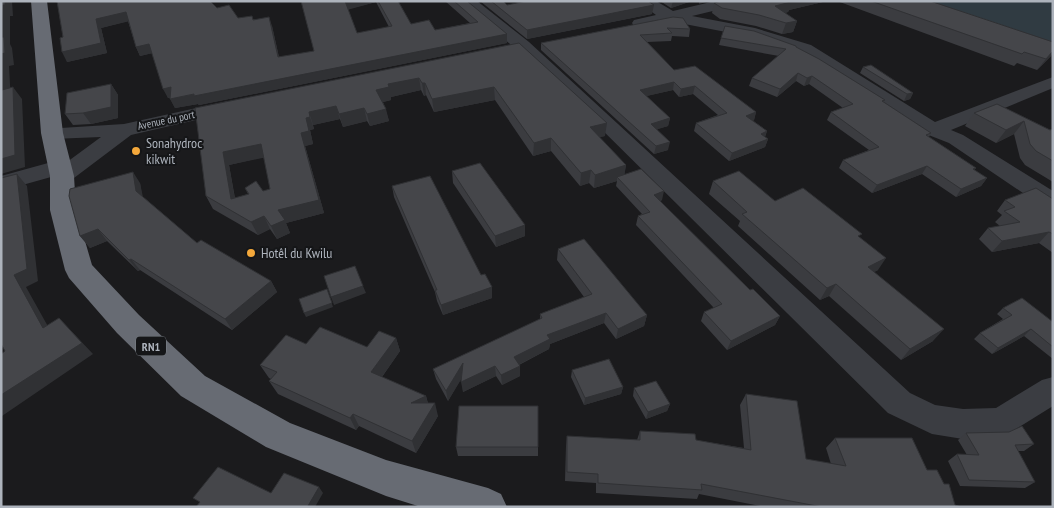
<svg xmlns="http://www.w3.org/2000/svg" width="1054" height="508" font-family="'PT Sans Narrow',sans-serif">
	<style>
		.water { fill: #303b42 }
		.lines { fill: none; stroke-linecap: round; stroke-linejoin: round }
		.minor { fill: #3b3d42; fill-rule: evenodd }
		.highway { fill: #676b73; fill-rule: evenodd }
		.wall { fill: #3b3c40; fill-rule: evenodd }
		.shaded-wall { fill: #303134 }
		.building { fill: #45464a; stroke: #303134; fill-rule: evenodd }
		.poi-dot { fill: #f4a83b; stroke: #151618; stroke-width: 2 }
		.labels { text-anchor: middle; dominant-baseline: central; stroke-width: 4; stroke-linejoin: round; paint-order: stroke }
		.far-street-label { font-size: 11px; fill: #adb3bc; stroke: #151618 }
		.shield { fill: #151618; stroke: #7f848b; stroke-width: 1 }
		.shield-label { font-size: 12px; font-weight: bold; fill: #adb3bc }
		.poi-label { font-size: 14px; fill: #adb3bc; stroke: #151618; text-anchor: start }
	</style>
	<rect width="100%" height="100%" fill="#1b1b1d"/>
	<path class="water" d="M928 1H1053V49Z"/>
	<g class="lines">
		<path class="minor" d="M460 1H477L529 42 910 393 935 405 963 409 996 408 1042 380 1053 377V406L1011 432 1000 437 963 439 932 434 888 413 583 111 517 50Z
			M637 1H656L673 11 715 1H744L742 4 692 16 755 28 811 45 935 122 1053 77V88L951 130 963 135 1053 191V210L1045 208 949 143 926 134 799 53 752 37 669 21 640 28 634 26 632 23 634 20 656 15Z
			M228 101 235 103 238 107 235 111 131 135 70 181 62 183 54 181 51 177 1 191V176L59 160 67 162 101 137 52 139 45 137 42 133 45 129 124 124Z"/>
		<path class="highway" d="M31 1H47L63 133 74 176 76 210 92 265 139 315 205 376 290 423 386 460 488 488 501 494 507 507H421L386 496 266 447 181 396 117 333 69 278 65 270 50 210V176L41 133Z"/>
	</g>
	<path class="wall" d="M57 1 217 8 238 18 253 19 272 26 279 57 314 51 301 1H398L411 24 435 30 470 23 445 1H467L507 43 199 105 198 104 175 108 170 98H168L152 53 140 56 136 47 128 21 101 28 107 53 67 62ZM376 2 389 27 357 33 348 9Z
		M480 1H503L507 5 652 14 527 39Z
		M660 1H692L671 8Z
		M721 1H827L789 10 788 12 785 13 797 21 793 32 782 34 756 26 720 19 712 13 714 3Z
		M837 1H930L1051 56 1037 70 1017 63 1014 66Z
		M673 17 690 29 689 37 672 36 671 41 647 42 674 70 756 112 754 120 753 121 767 131 765 137 768 139 765 147 729 161 694 131 696 123 718 115 693 94 679 97 673 90 646 96 670 118 668 126 657 129 668 150 654 154 541 50V43Z
		M721 38 796 47 885 100 884 102 931 133 929 137 976 168 974 170 987 178 981 186 956 197 922 174 872 193 839 168 843 160 869 150 827 120 831 112 843 108 809 84 804 86 796 81 777 97 749 86 752 78 779 56 719 45Z
		M519 43 605 136 599 137 626 165 624 175 662 200 660 201 750 290 780 316 775 325 727 350 701 321 704 312 714 308 636 225 638 216 642 214 616 186 617 181 594 188 589 183 580 186 551 151 533 156 495 100 434 112 426 95 424 96 421 90 391 97V100L383 102 389 121 370 126 367 121 343 127 340 119 313 125 314 129 310 130 313 144 305 146 324 213 286 223 290 233 277 239 270 229 258 235 213 209 206 196 195 108ZM264 157 270 189 263 191 245 188 248 194 235 198 229 165Z
		M863 67 913 93 910 99 904 101 860 73Z
		M111 84 118 95V118L91 124 73 125 65 114Z
		M997 104 1050 130 1053 129V182L1025 165 1020 158 1014 134 996 143 965 126 974 113Z
		M452 171 525 236 496 247 453 183Z
		M713 181 775 201 860 238 878 270 874 272 933 341 901 360 829 296 820 300 738 226 740 221 709 194Z
		M140 183 142 196 197 243 271 281 277 292 232 330 140 270 138 271 107 241 90 248 80 236Z
		M392 186 492 298 443 315 437 301 435 292 394 197Z
		M1053 199V253L1039 243 992 252 979 239 988 228 1000 226 995 222 1002 215 997 211 1005 200Z
		M558 249 647 315 644 326 616 339 604 323 550 344 549 349 519 365 520 366V376L502 385 496 376 463 392 462 377 448 401 436 379 433 369 540 319V314L584 297 557 260Z
		M1003 308 1053 322V359L1024 336 992 354 974 339 980 333 1003 319 997 314Z
		M396 338 400 351 382 377 426 396 428 403 438 416 416 453 359 426 356 430 278 394 269 381 271 379 269 378 260 365 306 344 367 347Z
		M572 370 623 387 621 394 584 405 571 377Z
		M634 388 670 404 667 411 646 419 633 396Z
		M746 394 806 459 831 464 826 448 835 438 927 470 955 505 961 507H765L699 494 697 499 596 493V483L565 481 566 446 567 436 637 440 640 431 744 448 740 405Z
		M966 433 1034 444 1024 451H1018L1035 482 1025 488 960 486 948 461 957 454 967 455 958 440Z
		M456 447H538V456H458Z"/>
	<path class="shaded-wall" d="M5 1H12L13 16H10V44L12 48 14 65 9 66 11 102 2 90 1 54 3 5Z
		M345 1H376V2L347 10Z
		M673 1H692L671 8Z
		M699 1H709L699 4Z
		M788 1H827L789 10 788 12 771 17 775 6Z
		M654 5 652 14 527 39V30Z
		M126 12 130 21 101 28 107 53 67 62 62 52 96 19Z
		M269 17 272 26 281 67 278 57Z
		M797 21 793 32 782 34 786 23Z
		M507 34V43L199 105 198 104 175 108 170 99Z
		M149 44 153 53 140 56 136 47Z
		M1053 51V53L1051 56 1037 70 1046 59Z
		M798 73 796 81 777 97 780 89Z
		M812 76 809 84 804 86 807 78Z
		M419 78 421 90 391 97V100L379 103 376 90 388 84Z
		M674 82 673 90 638 98 640 90Z
		M422 83H425L426 95 424 96Z
		M111 84 118 95V118L91 124 83 113Z
		M695 86 693 94 679 97 681 89Z
		M13 87 22 99 25 167 1 174V159Z
		M171 87 175 97 168 98 163 89Z
		M494 87 495 100 434 112 432 99Z
		M913 93 910 99 904 101 907 94Z
		M336 106 340 119 313 125 309 112Z
		M364 108 367 121 343 127 339 114Z
		M386 109 389 121 370 126 367 114Z
		M756 112 754 120 744 124 746 116Z
		M310 117 314 129 310 130 313 144 305 146 324 213 286 223 290 233 277 239 271 226 278 210 306 118Z
		M670 118 668 126 649 132 651 124Z
		M1024 121 1014 134 996 143 1006 130Z
		M607 123 605 136 589 140 590 127Z
		M767 131 764 139 761 134Z
		M551 138V151L533 156 534 143Z
		M768 139 765 147 729 161 732 153Z
		M670 142 668 150 654 154 656 146Z
		M261 144 267 157 229 165 237 212 231 199 223 152Z
		M626 165 624 178 617 177V181L594 188 595 175Z
		M927 166 922 174 872 193 877 185Z
		M591 170 589 183 580 186 581 173Z
		M133 172 140 183 144 202 136 191Z
		M17 174 27 186 38 281 26 287 55 339 43 328 14 275Z
		M987 178 981 186 956 197 961 189Z
		M664 191 662 200 652 204 654 195Z
		M264 216 270 229 258 235 251 222Z
		M525 225V236L496 247 495 236Z
		M98 229 107 241 90 248 80 236Z
		M1049 232 1039 243 992 252 1002 241Z
		M886 258 878 270 860 279 868 267Z
		M131 259 140 270 138 271 129 260Z
		M271 281 277 292 232 330 225 319Z
		M836 284 829 296 820 300 827 288Z
		M363 286 366 293 334 305 331 297Z
		M492 287V298L443 315 441 305Z
		M327 289 333 307 306 317 304 313Z
		M606 313 604 323 550 344 549 349 514 367V357L547 335Z
		M647 315 644 326 616 339 618 329Z
		M780 316 775 325 727 350 731 341Z
		M59 318 93 354 2 416 1 395Z
		M944 329 933 341 901 360 910 349Z
		M1031 329 1024 336 992 354 998 348Z
		M396 338 400 351 376 385 371 372Z
		M463 363 465 373 448 401 446 391Z
		M495 366 496 376 463 392 461 382Z
		M520 366V376L502 385 501 375Z
		M623 387 621 394 584 405 585 398Z
		M426 396 429 409 411 403Z
		M435 403 438 416 416 453 412 441Z
		M670 404 667 411 646 419 648 412Z
		M353 414 359 426 356 430 350 418Z
		M319 487 323 493 315 507H309L308 506Z"/>
	<path class="building" d="M1 1H5V5H3L2 37H4L5 53 1 54Z
		M57 1H210L217 8 229 5 238 18 252 16 253 20 269 17 278 57 314 51 301 1H345L357 33 392 26 378 1H398L411 24 429 20 435 30 478 22 454 1H467L507 34 194 96V94L170 99 171 87 163 89 149 44 136 47 126 12 96 19 101 43 62 52 60 38 63 37Z
		M491 1H503L507 5 526 1H648L654 5 527 30Z
		M721 1H790L791 2 775 6 797 21 786 23 759 15 722 8 714 3Z
		M871 1H930L1053 42V51L1046 59 1024 52 1022 54Z
		M673 17 683 18 690 29 667 28 672 33 640 35 674 70 695 66 756 112 746 116 767 131 761 134 768 139 732 153 696 123 727 113 695 86 681 89 674 82 640 90 670 118 651 124 670 142 656 146 541 43Z
		M725 26 754 31 796 46V47L819 59 885 100 882 101 931 133 926 135 976 168 973 169 987 178 961 189 927 166 877 185 843 160 879 147 831 112 853 104 812 76 807 78 798 73 780 89 752 78 786 49 721 38Z
		M519 43 607 123 590 127 626 165 595 175 591 170 581 173 551 138 534 143 494 87 432 99 425 83H422L419 78 388 84 389 87 376 90 386 109 367 114 364 108 339 114 336 106 309 112 310 117 306 118 309 131 301 133 319 200 278 210 285 220 271 226 264 216 251 222 206 196 195 108ZM261 144 270 189 263 191 256 181 245 188 249 194 231 199 223 152Z
		M1 59 2 90 13 87 15 155 1 159Z
		M871 65 913 93 907 94 863 67Z
		M111 84V107L83 113 65 114 67 93Z
		M997 104 1050 130 1053 129V161L1036 151 1030 144 1024 121 1006 130 974 113Z
		M480 163 525 225 495 236 452 171Z
		M641 169 664 191 654 195 750 290 753 289 780 316 731 341 704 312 722 304 638 216 650 212 617 177Z
		M739 171 775 201 803 188 862 234 858 236 886 258 868 267 944 329 910 349 836 284 827 288 742 214 747 212 713 181Z
		M133 172 136 191 197 243 201 240 271 281 225 319 131 259 129 260 98 229 80 236 69 196 70 189Z
		M17 174 27 269 14 275 43 328 59 318 82 343 1 395V354L5 351 1 344V178Z
		M430 176 481 275 485 274 492 287 441 305 435 290H437L392 186Z
		M1036 188 1053 199V234L1049 232 1002 241 988 228 1020 222 1004 211 1015 207 1005 200Z
		M584 239 647 315 618 329 606 313 547 335 550 339 514 357 520 366 501 375 495 366 461 382 463 363 446 391 433 369 542 318 540 314 592 294 558 249Z
		M355 266 363 286 331 297 324 276Z
		M327 289 332 303 304 313 299 299Z
		M1022 298 1053 322V347L1031 329 998 348 980 333 1012 315 1003 308Z
		M320 327 367 347 379 331 396 338 371 372 426 396 411 403H435L412 441 353 414 350 418 269 381 277 372 260 365 286 335 306 344Z
		M609 359 623 387 585 398 572 370Z
		M656 381 670 404 648 412 634 388Z
		M746 394 797 401 806 459 846 466 835 438H912L927 470H937L944 484H949L955 505 961 507H822L701 484 702 490 598 483V474L567 472V436L640 440V431L695 434 696 440 751 450Z
		M459 406H538V447H456Z
		M1022 426 1034 444 1015 445 1035 482 969 480 957 454 979 455 966 433 1009 432Z
		M218 467 271 493 284 473 319 487 308 506 311 507H196L200 502 193 498Z"/>
	<g class="poi-dot">
		<circle cx="136" cy="151" r="5"/>
		<circle cx="251" cy="253" r="5"/>
	</g>
	<g class="labels">
		<g class="far-street-label">
			<text transform="translate(166 120) rotate(-12)">Avenue du port</text>
		</g>
		<rect class="shield" x="136" y="336.5" width="30" height="19" rx="4"/>
		<g class="shield-label">
			<text x="151" y="346">RN1</text>
		</g>
		<g class="poi-label">
			<text x="146" y="143">Sonahydroc<tspan x="146" dy="16">kikwit</tspan></text>
			<text x="261" y="253">Hotêl du Kwilu</text>
		</g>
	</g>
	<rect width="1054" height="508" fill="none" stroke="#adb3bc" stroke-width="5"/>
</svg>
